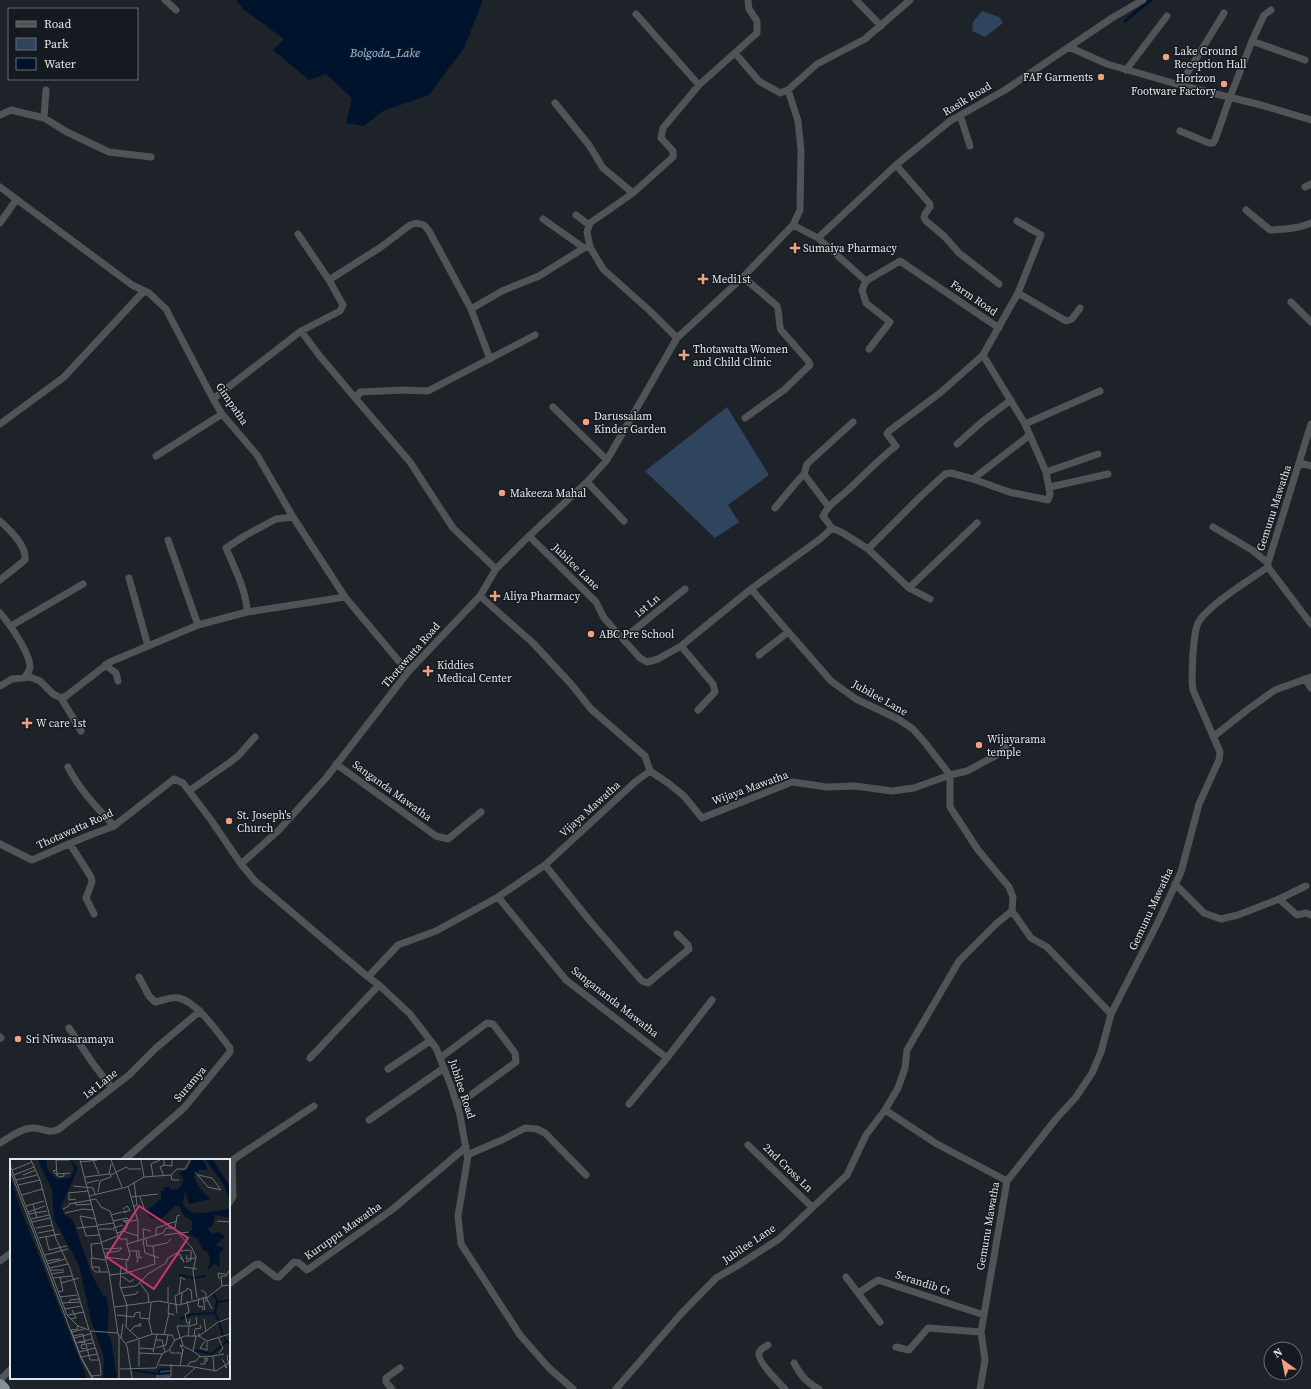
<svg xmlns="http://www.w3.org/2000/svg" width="1311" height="1389" font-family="'Source Serif 4',serif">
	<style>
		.green { fill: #2f455e }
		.water { fill: #00132c }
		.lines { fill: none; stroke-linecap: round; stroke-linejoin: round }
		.minor { stroke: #515457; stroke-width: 7 }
		.trunk { stroke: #888e95; stroke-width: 12 }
		.poi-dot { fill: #f2a07f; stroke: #151a20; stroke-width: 1.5 }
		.labels { text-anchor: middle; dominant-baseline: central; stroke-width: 3; stroke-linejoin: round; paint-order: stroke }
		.poi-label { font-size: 11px; fill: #e3e7eb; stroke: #151a20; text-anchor: start }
		.street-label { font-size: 11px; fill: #e3e7eb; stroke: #151a20 }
		.water-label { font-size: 12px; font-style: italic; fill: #8fc2fe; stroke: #151a20 }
		.inset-river { fill: none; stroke: #00132c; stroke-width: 2 }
		.inset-road { fill: none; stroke: #6d7177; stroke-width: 1 }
		.view { fill: #c73771; fill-opacity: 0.15; stroke: #c73771; stroke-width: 2 }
		.inset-edge { fill: none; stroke: #e3e7eb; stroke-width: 2 }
	</style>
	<rect width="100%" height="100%" fill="#1e2329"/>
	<path class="green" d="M982 11 999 17 1003 23 985 37 972 31 973 22Z
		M727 407 769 475 728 505 739 522 715 538 645 471Z"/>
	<path class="water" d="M236 0H483L464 48 429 95 383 111 364 126 346 123 352 98 326 74 309 80 273 50 284 39 243 9Z
		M1148 0H1153L1125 23 1123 21Z"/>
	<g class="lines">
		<path class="minor" d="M165 0 176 10
			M856 0 881 26
			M636 14 699 85
			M1252 41 1305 60
			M1069 47 1107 64 1180 85 1261 105 1311 120
			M735 53 759 81 780 93 788 90
			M1126 70 1167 16
			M1180 85 1224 13
			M555 103 589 145 603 168 633 193
			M0 115 11 110 44 118 67 132 109 152 151 157
			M960 115 970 146
			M44 118 46 90
			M1180 131 1209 143H1213L1215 140 1230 97 1252 41 1264 15 1271 10
			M896 165 930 204V207L925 214 924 217 926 221 944 236 959 253 999 284
			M0 187 132 285 149 293 166 309 213 399 222 414 257 455 293 517 345 597 408 672
			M1305 187 1311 184
			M1246 210 1270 230C1285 229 1297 229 1311 223
			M576 215 589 225
			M543 219 584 248
			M0 223 16 200
			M793 225 818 238 866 281 900 261 999 328
			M818 238 896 165 950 121 1005 90 1112 18 1143 0
			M743 277 777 306C780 314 778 322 781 330L809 362 810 365 784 390 745 418
			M329 280 381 247 410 225 417 223 424 225 429 231 471 309 490 359
			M866 281 862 290 866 303 890 322 869 349
			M1018 293 1066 321 1072 319 1080 308
			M1291 302 1311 322
			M471 309 502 291 539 276 584 248 590 247
			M301 331 319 355 356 399
			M677 338 650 311 603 269 590 247 587 232 590 223 633 193 673 157V151L661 138 663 128 699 85 757 33V21L749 9 748 0
			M213 399 301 331 340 311 343 305 329 280 298 234
			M553 407 607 460
			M0 424 64 377 144 291
			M1025 424 1100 391
			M957 444 983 421 1011 400
			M156 456 222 414
			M1300 463 1311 466
			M1046 472 1098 454
			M804 474 828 506
			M973 479 1026 438 1029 434
			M587 482 624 521
			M1050 487 1108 474
			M775 508 794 485 804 474 807 464 853 422
			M0 521C10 530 27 546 25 560L0 580
			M1213 527 1252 550 1268 563
			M832 528 843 533 868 549 909 588 930 599
			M529 536 596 602 604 618 640 658 647 662 658 659 681 646 751 589 831 681 856 699 898 719 913 729 926 744 950 775V807L978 850 1009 887 1013 897 1012 911 997 923 959 961 907 1050 905 1068 898 1088 885 1110 866 1135 847 1175 779 1239 737 1266 716 1278 680 1315 616 1389
			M168 540 198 625
			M868 549 921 496 945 474 951 473 973 479 1009 492 1048 500 1050 494 1046 472 1025 424 983 355
			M1268 567 1311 624
			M496 569 453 528 410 462 356 399 360 392 403 390 428 391 535 335
			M129 578 148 646
			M909 588 977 523
			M751 589 820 539 832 528 823 516C829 504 838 499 848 490 864 475 879 459 896 446L887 434 889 431 940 393 983 355 1018 293 1041 235 1017 221
			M480 596 533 643 571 684 591 709 645 756 650 771 668 783 684 796 702 818 792 782 827 787 855 786 892 791 914 788 950 775 967 771 999 754 1011 741
			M247 612C247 592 234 567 226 548L246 535 276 519 293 517
			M0 613C9 623 30 653 30 667 29 672 27 675 24 678
			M11 626 83 584
			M623 639 685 589
			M681 646 713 684 715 692 698 710
			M759 655 788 632
			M105 665 116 673 118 681
			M1305 679 1311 688
			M0 686 12 679 30 677 40 681 53 694 61 698 66 696 110 662 198 625 247 612 345 597
			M61 698 81 731
			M1213 737 1247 710 1275 690 1311 677
			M336 764 436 836 448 839 481 812
			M68 767C79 789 97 808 114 826
			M189 791 229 763 238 756 255 737
			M0 844 32 860 85 837 114 826 174 779 183 783 211 820 241 864 278 831 326 778 408 672 480 596 496 569 529 536 587 482 607 460 677 338 743 277 793 225 800 210 801 150 798 121 788 90 817 64 865 39 910 0
			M70 844 91 877 92 882 86 898 94 914
			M241 864 255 881 368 977 379 985 410 1014 436 1048 451 1086 460 1115 467 1155 468 1156 458 1216 461 1244 520 1335 549 1368 573 1389
			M545 865 635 782 650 771
			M1175 884 1204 913 1221 919 1238 915 1279 899 1306 886
			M498 897 566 980 667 1058 629 1104
			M1279 899 1297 915 1306 913 1311 915
			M1012 911 1031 938 1047 947 1111 1014
			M368 977 398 945 436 931 498 897 545 865 590 921 642 981 648 983 689 949 688 945 677 934
			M69 1028 94 1065 112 1088
			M0 1037 1 1038
			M310 1058 379 985
			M440 1058 487 1023 493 1024 515 1053 516 1062 457 1105
			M667 1058 712 1000
			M388 1069 430 1041
			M885 1110 937 1144 1007 1181
			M369 1120 444 1068
			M0 1143C9 1138 21 1128 32 1128 43 1127 47 1135 59 1129L129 1075 156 1048 200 1011
			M748 1145 812 1207
			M467 1155 502 1140 525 1128 537 1129 545 1133 586 1175
			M124 1160 184 1108 230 1052V1048C219 1034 197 1002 179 998 171 996 163 1001 155 1002L149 996 139 977
			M229 1203 233 1197 232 1163 234 1159 314 1106
			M0 1261 11 1253
			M846 1277 858 1293 878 1280 984 1315
			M229 1284 255 1265 259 1264 276 1277H279L294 1262 299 1263 307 1270 393 1209 466 1147
			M858 1293 880 1322
			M768 1345C765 1347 760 1349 759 1353 757 1361 779 1383 785 1389
			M896 1347 909 1350 928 1328 981 1332
			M794 1363C801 1376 806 1382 819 1389
			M0 1380 11 1369
			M392 1389 386 1382V1378L400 1368
			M980 1389 985 1360 981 1332 1007 1181 1056 1119 1076 1097 1092 1073 1101 1052 1111 1014 1159 920 1181 872 1199 804 1219 760 1220 752 1193 690C1191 678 1193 634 1198 623 1208 605 1251 579 1268 567V563L1311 424"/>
		<path class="trunk" d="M0 1385 4 1389"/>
	</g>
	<g class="poi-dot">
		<circle cx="1166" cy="57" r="4"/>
		<circle cx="1101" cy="77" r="4"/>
		<circle cx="1224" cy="84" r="4"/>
		<path d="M793 242h4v4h4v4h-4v4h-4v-4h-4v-4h4z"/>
		<path d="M701 273h4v4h4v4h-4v4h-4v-4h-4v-4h4z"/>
		<path d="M682 349h4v4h4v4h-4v4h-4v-4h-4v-4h4z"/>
		<circle cx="586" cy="422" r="4"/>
		<circle cx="502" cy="493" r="4"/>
		<path d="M493 590h4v4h4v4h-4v4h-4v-4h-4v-4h4z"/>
		<circle cx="591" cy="634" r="4"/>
		<path d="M426 665h4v4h4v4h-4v4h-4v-4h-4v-4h4z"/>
		<path d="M25 717h4v4h4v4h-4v4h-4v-4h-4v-4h4z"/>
		<circle cx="979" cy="745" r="4"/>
		<circle cx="229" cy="821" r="4"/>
		<circle cx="18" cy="1039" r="4"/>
	</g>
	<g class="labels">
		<g class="poi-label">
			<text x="1174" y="51">Lake Ground<tspan x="1174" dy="13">Reception Hall</tspan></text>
			<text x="1093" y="77" text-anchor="end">FAF Garments</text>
			<text x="1216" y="78" text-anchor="end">Horizon<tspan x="1216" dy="13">Footware Factory</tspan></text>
			<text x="803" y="248">Sumaiya Pharmacy</text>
			<text x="712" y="279">Medi1st</text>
			<text x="693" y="349">Thotawatta Women<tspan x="693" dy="13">and Child Clinic</tspan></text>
			<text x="594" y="416">Darussalam<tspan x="594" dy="13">Kinder Garden</tspan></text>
			<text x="510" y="493">Makeeza Mahal</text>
			<text x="503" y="596">Aliya Pharmacy</text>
			<text x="599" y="634">ABC Pre School</text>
			<text x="437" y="665">Kiddies<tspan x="437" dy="13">Medical Center</tspan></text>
			<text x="36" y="723">W care 1st</text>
			<text x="987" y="739">Wijayarama<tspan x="987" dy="13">temple</tspan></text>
			<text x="237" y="815">St. Joseph's<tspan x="237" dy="13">Church</tspan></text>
			<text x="26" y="1039">Sri Niwasaramaya</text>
		</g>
		<g class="street-label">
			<text transform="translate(967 99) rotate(-31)">Rasik Road</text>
			<text transform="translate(974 298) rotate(34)">Farm Road</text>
			<text transform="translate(232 404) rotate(56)">Gimpatha</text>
			<text transform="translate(1274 508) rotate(-72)">Gemunu Mawatha</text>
			<text transform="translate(576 567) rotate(44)">Jubilee Lane</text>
			<text transform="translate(647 606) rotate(-39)">1st Ln</text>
			<text transform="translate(411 655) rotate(-49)">Thotawatta Road</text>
			<text transform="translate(880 698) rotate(29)">Jubilee Lane</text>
			<text transform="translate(750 788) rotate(-20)">Wijaya Mawatha</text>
			<text transform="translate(392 791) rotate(36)">Sanganda Mawatha</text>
			<text transform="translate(590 809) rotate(-42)">Vijaya Mawatha</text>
			<text transform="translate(75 829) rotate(-24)">Thotawatta Road</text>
			<text transform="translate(1151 909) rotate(-65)">Gemunu Mawatha</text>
			<text transform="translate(615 1002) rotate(38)">Sangananda Mawatha</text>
			<text transform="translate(100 1084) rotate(-38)">1st Lane</text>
			<text transform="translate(190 1084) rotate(-49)">Suramya</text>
			<text transform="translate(462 1089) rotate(72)">Jubilee Road</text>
			<text transform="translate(788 1168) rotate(44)">2nd Cross Ln</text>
			<text transform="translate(988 1226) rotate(-80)">Gemunu Mawatha</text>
			<text transform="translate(343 1231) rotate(-35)">Kuruppu Mawatha</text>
			<text transform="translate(749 1244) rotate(-34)">Jubilee Lane</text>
			<text transform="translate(923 1283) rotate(18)">Serandib Ct</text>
		</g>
		<g class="water-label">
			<text x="385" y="53">Bolgoda_Lake</text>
		</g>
	</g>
	<g transform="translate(10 1159)">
		<rect width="220" height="220" fill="#1e2329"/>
		<path d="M150 211H160V213L153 215 160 214V216L157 219H146V215H149Z" fill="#2f455e"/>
		<path d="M28 1H36L38 11 47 20 60 19 64 11 61 1 68 9 51 48 55 57 59 58 63 62 82 116 93 137H96L99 152 97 174 101 181 107 219H93L94 199 81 161 69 106 44 60 42 31ZM182 1H192L195 4 197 11H189L184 18 188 27 200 40 179 45 175 32 173 46 181 53 193 54 218 50 220 54V59L205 56 203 66 198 70 202 75 209 73 215 78 205 86 214 89 209 95 210 108 204 105 197 112 200 102 198 93 193 91 188 80 175 74 182 71V62L174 57 169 47H165L152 59 140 60 138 56V50L151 40V32L155 31 153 28H159L161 31 169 30 174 21 169 14 178 10ZM196 1H203L220 27V43L214 26ZM0 16 9 46 77 219H0Z" fill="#00132c"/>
		<path class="inset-river" d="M169 116 184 119 195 117M204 135 207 142 205 154 209 162M207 143 220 141M170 160 183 155 205 154M209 163 213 177 220 186M184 191 202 195 217 182M123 211 149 215V211L160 210M148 215 160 214"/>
		<path class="inset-road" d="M46 1 47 17M46 1H59M70 1 99 113 108 175M83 1 89 15M101 1 112 28M131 1 134 18M154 1V6L162 7V1M70 3 88 1M0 6 57 156 68 167 79 171 60 109 46 80 30 21 21 1M116 8 119 10H131M0 11 71 199 82 219M2 11 22 3M46 11 43 12 49 18 54 17V14M185 13 198 28 211 31M47 15 60 14M4 16 24 8M13 16 26 11M101 16 116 8M161 16 162 21H169M188 16 202 19 211 31M143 17 141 5 150 1M154 17 150 8 154 6M75 18 99 15 101 5M6 21 27 16M124 23 126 38M77 24 89 21M8 26 30 21M63 27 83 29 85 35M118 27 121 38 148 35M88 33 90 22 101 18 100 14M58 34 78 32M59 35V41L66 40M12 36 32 30M79 37 117 28 134 18 161 16 167 10H175L180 1M121 38 128 62V82M130 38 135 52M81 41 86 40 91 48 100 52 108 77M65 43 66 46 81 45M23 45 27 59M16 47 34 42M123 48 127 46 126 38M53 50 59 47V45L81 41M113 50 117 47 120 51 114 54M18 53 35 47M55 54 73 50 83 51M19 55 37 52M101 56 116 52M21 60 39 56M86 60 70 57 76 77 89 76M103 62 117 59M207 62 220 63M22 63 40 59M116 63 113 62 119 61 117 59M88 66 104 64M26 69 42 66M67 69 88 67M89 70H102M104 72 103 69 113 66M114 73 117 68 116 63 127 61M28 74 44 71M107 74 113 72 128 77M153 74 156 69H165L167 57 170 56M168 74 182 89 186 98 183 112 187 139M146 76V69L167 62M154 76 179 73M108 77 110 80H117V85L153 74M36 78 39 91 57 87M29 79 50 75M134 80 133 70 141 72M133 81 135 94 149 99M92 83 108 77M92 84 81 85 82 99 95 101M143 87 157 84 161 80M94 90 112 89M119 92H129V99L132 98M95 94 109 92 112 89M35 96 58 90M177 96 176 100 185 99M167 97 170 95 174 103 170 98M96 98 119 101M81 99 82 109 85 113H98M36 102 50 100M126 103 128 102 126 92M176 103 181 101V91M37 105 55 100M111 107 110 127 117 146M82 108H89L90 113M174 108 187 110M39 109 58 105M40 111H54M117 114 145 105 143 87H137L136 80M41 115 54 113M100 116 117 114 116 104 120 96 117 85M112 117 120 123 124 120M43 119 62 117M209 120 208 114 216 115M51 124 69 119M130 124 138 135 139 144M212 127 211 117H216L220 110M110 129 126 127 138 115 156 104 158 99 170 92 180 91M176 129 181 131 182 141M191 131 196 134V143M48 133 53 132 50 118M169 134 171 118 175 121M113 137 126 135 128 132M50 138 67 136M193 138 195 151M196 138 202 150M189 139 188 146 189 148 192 147 193 151M177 142 179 153 175 155 177 164H180M52 144 70 143M59 144 60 141 69 140M141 144 139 162 142 175M158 144V128M159 145 158 154 164 156M171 145 172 133M117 146 116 168 129 180M105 148 149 142 169 146 198 138 212 127 220 126M55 150 71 147M167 154 165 137 177 131M58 156 74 153M107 156 124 158 125 154 130 153V159L139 160M61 160 66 159 62 151M194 160 196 173M67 167 68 170 61 171 71 198M180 167 187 165 186 158M120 172 125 167H131L130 164 127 167M62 173 74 170M189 174V177L197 182 220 175M108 175 117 187 122 219M109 176V219M154 176 159 154M63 177 73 175 75 184 69 183M178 177 180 160M184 177 185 170 191 169 190 166M208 178 213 189 209 194M64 179 80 175M111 179 113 165M170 179 167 167H179M171 179 173 187 183 192 186 177M146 181H152L155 193M195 182 190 189 197 191V183M66 184 82 180M83 184 76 185 80 201H89M116 184 143 175 162 176 165 182M76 185 71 186 72 190 76 189M130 189 144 190M146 189 156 186 158 176M160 191 161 194H171M183 192 191 198 203 197M69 193 85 189M143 193 147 175M129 194 152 195M218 196 217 198 220 210M171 199 173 191 170 186 173 187M212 200 217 208 216 209 215 207M190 205H195V199L198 200 196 203M149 206 178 207 206 212 220 203M170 207 173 190M178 207 180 203 186 202 190 197M129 208V181M110 210 146 209 152 195 159 191 165 181 175 177H189L208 163 220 159M204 212 203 197 214 195M82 217 91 216 90 204 80 172 108 174M83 219 71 198 87 195M157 219 161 217V205M174 219 185 209"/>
		<path class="view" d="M129 47 178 79 144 130 96 98Z"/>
		<rect width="220" height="220" class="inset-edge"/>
	</g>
	<rect x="8" y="8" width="130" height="72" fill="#151a20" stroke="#676c71"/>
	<rect x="16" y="21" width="20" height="6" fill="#515457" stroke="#676c71"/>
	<text x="44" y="28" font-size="12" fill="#e3e7eb">Road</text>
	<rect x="16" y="38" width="20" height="12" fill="#2f455e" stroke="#676c71"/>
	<text x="44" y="48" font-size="12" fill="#e3e7eb">Park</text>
	<rect x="16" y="58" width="20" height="12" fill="#00132c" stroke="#676c71"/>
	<text x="44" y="68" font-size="12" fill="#e3e7eb">Water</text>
	<g transform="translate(1283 1361) rotate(327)"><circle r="19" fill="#151a20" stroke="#676c71"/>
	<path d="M0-3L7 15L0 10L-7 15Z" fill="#f2a07f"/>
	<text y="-6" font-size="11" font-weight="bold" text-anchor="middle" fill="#e3e7eb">N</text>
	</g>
</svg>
